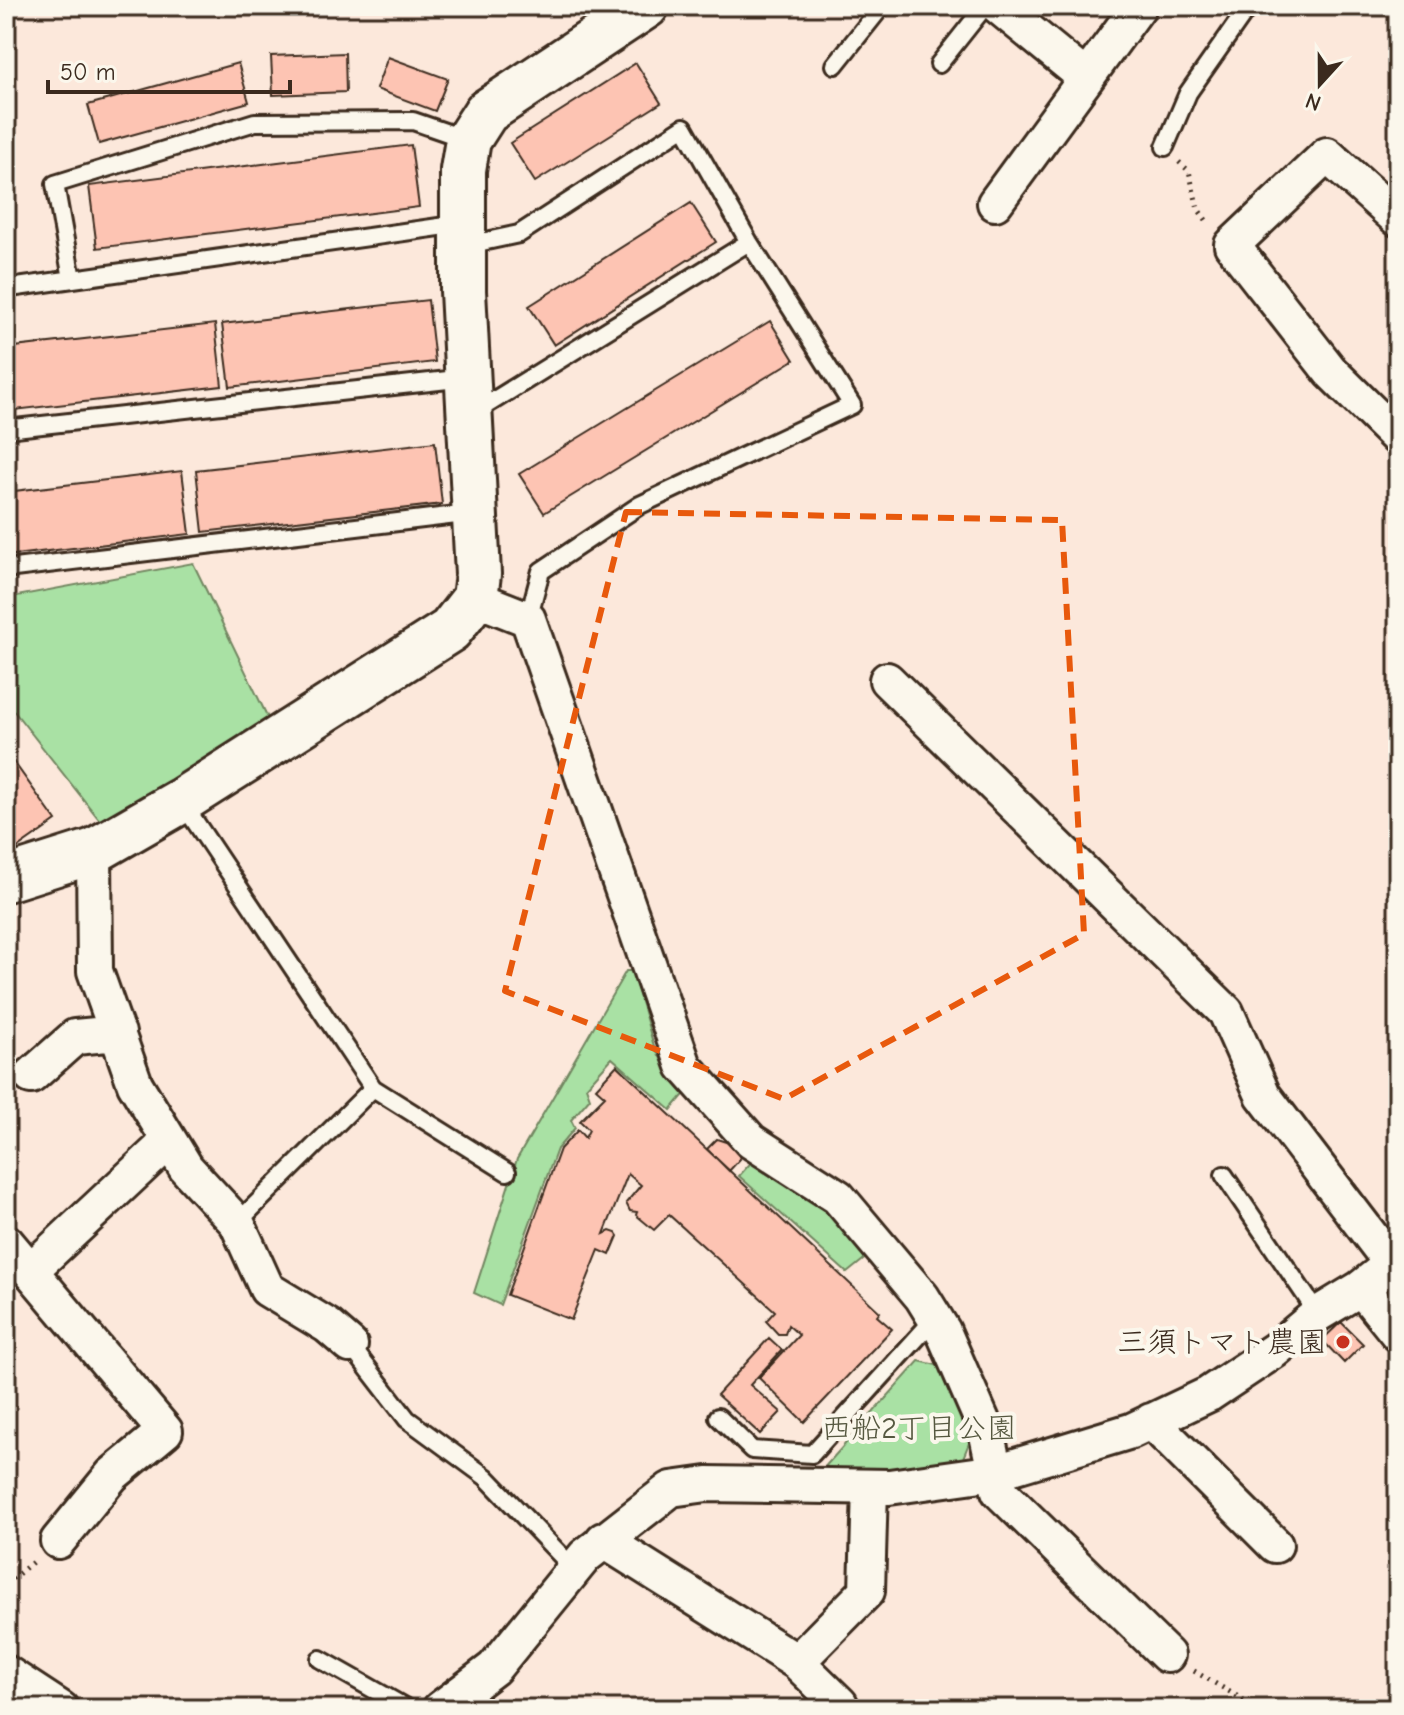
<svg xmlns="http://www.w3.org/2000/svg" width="1404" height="1715" font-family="'Comic Neue','Klee One',sans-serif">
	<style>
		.green { fill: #a9e1a4; stroke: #728661; stroke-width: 2 }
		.building { fill: #fdc4b3; stroke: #3b2a1e; stroke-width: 2 }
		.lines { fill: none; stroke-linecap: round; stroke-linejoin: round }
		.lane-casing { stroke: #3b2a1e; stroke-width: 22 }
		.street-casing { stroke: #3b2a1e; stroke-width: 40 }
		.secondary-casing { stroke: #3b2a1e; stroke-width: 50 }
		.path { stroke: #3b2a1e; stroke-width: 5; stroke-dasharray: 2 6; stroke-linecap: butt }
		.lane { stroke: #fbf7ec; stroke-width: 16 }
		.street { stroke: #fbf7ec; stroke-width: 34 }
		.secondary { stroke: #fbf7ec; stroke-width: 44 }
		.marked { fill: none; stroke: #e8590c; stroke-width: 6; stroke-dasharray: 16 10; stroke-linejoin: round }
		.poi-dot { fill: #c8321e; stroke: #fbf7ec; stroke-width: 3 }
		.labels { text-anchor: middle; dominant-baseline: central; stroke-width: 8; stroke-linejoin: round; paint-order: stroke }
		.poi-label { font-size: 30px; fill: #3b2a1e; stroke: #fbf7ec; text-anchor: end }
		.park-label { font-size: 30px; fill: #565840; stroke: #fbf7ec }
	</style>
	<rect width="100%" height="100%" fill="#fce8db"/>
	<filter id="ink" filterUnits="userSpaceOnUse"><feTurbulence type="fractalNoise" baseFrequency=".0125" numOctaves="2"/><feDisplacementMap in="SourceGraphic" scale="16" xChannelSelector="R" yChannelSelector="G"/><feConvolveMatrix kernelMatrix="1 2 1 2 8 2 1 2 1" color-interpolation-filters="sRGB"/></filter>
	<g filter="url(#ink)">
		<path class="green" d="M193 563 268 718 105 827 6 701V598Z
			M626 971H632L654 1046 669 1073 687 1091 671 1110 612 1058 586 1087 590 1098 571 1120 575 1128 557 1149 500 1305 474 1293 517 1159Z
			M755 1158 841 1217 868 1256 847 1273 739 1176Z
			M919 1361 941 1366 971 1438 959 1468 893 1475 822 1470Z"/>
		<path class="building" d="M345 53 346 92 273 95 271 56Z
			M388 57 448 79 435 111 376 89Z
			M238 63 249 102 99 144 88 105Z
			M636 63 661 103 535 182 510 143Z
			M411 145 419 207 97 248 89 186Z
			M691 203 716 242 554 345 529 306Z
			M428 300 435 362 230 387 222 324Z
			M770 321 794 360 544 513 519 474Z
			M215 324 222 386 6 411V348Z
			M435 442 442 504 203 532 196 470Z
			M182 471 190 534 6 556V492Z
			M6 751 56 821 9 854 6 849Z
			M617 1065 880 1312 877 1316 892 1329 804 1422 759 1378 799 1335 788 1325 785 1334H778L766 1321 775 1311 669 1215 654 1230 636 1215 637 1212 630 1211 626 1203 641 1185 628 1174 604 1234 610 1231 616 1233 618 1236 610 1255 599 1250 571 1320 507 1295 560 1149 578 1130 585 1138 589 1130 580 1121 605 1096 596 1088Z
			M717 1139 732 1144 737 1150 740 1159 729 1171 707 1149Z
			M1341 1322 1363 1344 1344 1363 1322 1340Z
			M769 1338 782 1350 750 1385 781 1412 760 1434 717 1395Z"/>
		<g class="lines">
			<defs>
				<path id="lane" d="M939 64 985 6
					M835 65 882 6
					M1165 147 1188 93 1249 6
					M463 246 519 234 684 127 749 242 852 405 640 505 541 571 528 619
					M72 279 55 184 255 122 413 121 468 140
					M10 288 460 224
					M472 414 749 242
					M6 429 466 378
					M6 569 473 513
					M182 802 373 1088 507 1172
					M1224 1175 1318 1314
					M237 1223 373 1088
					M350 1345 407 1419 486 1477 573 1568
					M718 1417 752 1450 812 1454 935 1318
					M320 1659 408 1709"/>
				<path id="street" d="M998 6 1086 78
					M995 203 1139 6
					M1398 219 1327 155 1232 245 1331 372 1398 438
					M475 598 528 619 684 1066 751 1141 838 1197 922 1297 943 1331 986 1430 999 1491 1167 1655
					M887 680 1226 1012 1263 1095 1392 1264
					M94 851 95 971 135 1084 186 1168 237 1223 267 1289 328 1326 350 1345
					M31 1076 75 1037 118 1033
					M6 1242 165 1431 112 1475 58 1541
					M30 1271 168 1142
					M1361 1288 1398 1334
					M1151 1421 1275 1545
					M603 1540 797 1662 840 1704
					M797 1662 867 1591 870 1488
					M6 1673 61 1709
					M440 1709 494 1668 585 1556 671 1489 707 1484 889 1487 996 1472 1131 1431 1209 1394 1275 1350 1318 1314 1361 1288 1398 1259"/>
				<path id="secondary" d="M6 879 94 851 181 801 450 630 475 598 478 574 463 291V170L468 140 486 112 646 6"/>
			</defs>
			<use href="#lane" class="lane-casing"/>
			<use href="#street" class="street-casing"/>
			<use href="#secondary" class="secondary-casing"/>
			<path class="path" d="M1179 162 1189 171 1198 209 1209 224
				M6 1584 35 1560
				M1194 1671 1259 1709"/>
			<use href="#lane" class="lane"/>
			<use href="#street" class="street"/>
			<use href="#secondary" class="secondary"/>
		</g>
	</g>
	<path class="marked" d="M626 512 1062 520 1084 934 784 1099 505 991Z"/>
	<circle class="poi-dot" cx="1343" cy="1342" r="8"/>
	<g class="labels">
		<g class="poi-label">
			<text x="1327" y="1342">三須トマト農園</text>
		</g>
		<g class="park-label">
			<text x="919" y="1428">西船2丁目公園</text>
		</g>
	</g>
	<rect width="1404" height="1715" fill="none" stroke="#fbf7ec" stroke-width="32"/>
	<rect x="16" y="16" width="1372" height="1683" fill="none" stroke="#3b2a1e" stroke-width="3" filter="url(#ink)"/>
	<g transform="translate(1320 84) rotate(201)" stroke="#fbf7ec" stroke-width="6" paint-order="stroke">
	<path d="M0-6L14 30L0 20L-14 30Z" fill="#3b2a1e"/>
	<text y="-12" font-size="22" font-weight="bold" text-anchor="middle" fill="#3b2a1e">N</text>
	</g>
	<path d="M48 80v12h242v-12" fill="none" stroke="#3b2a1e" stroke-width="4"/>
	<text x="60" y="80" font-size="24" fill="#3b2a1e" stroke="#fbf7ec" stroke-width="6" paint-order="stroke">50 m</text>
</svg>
